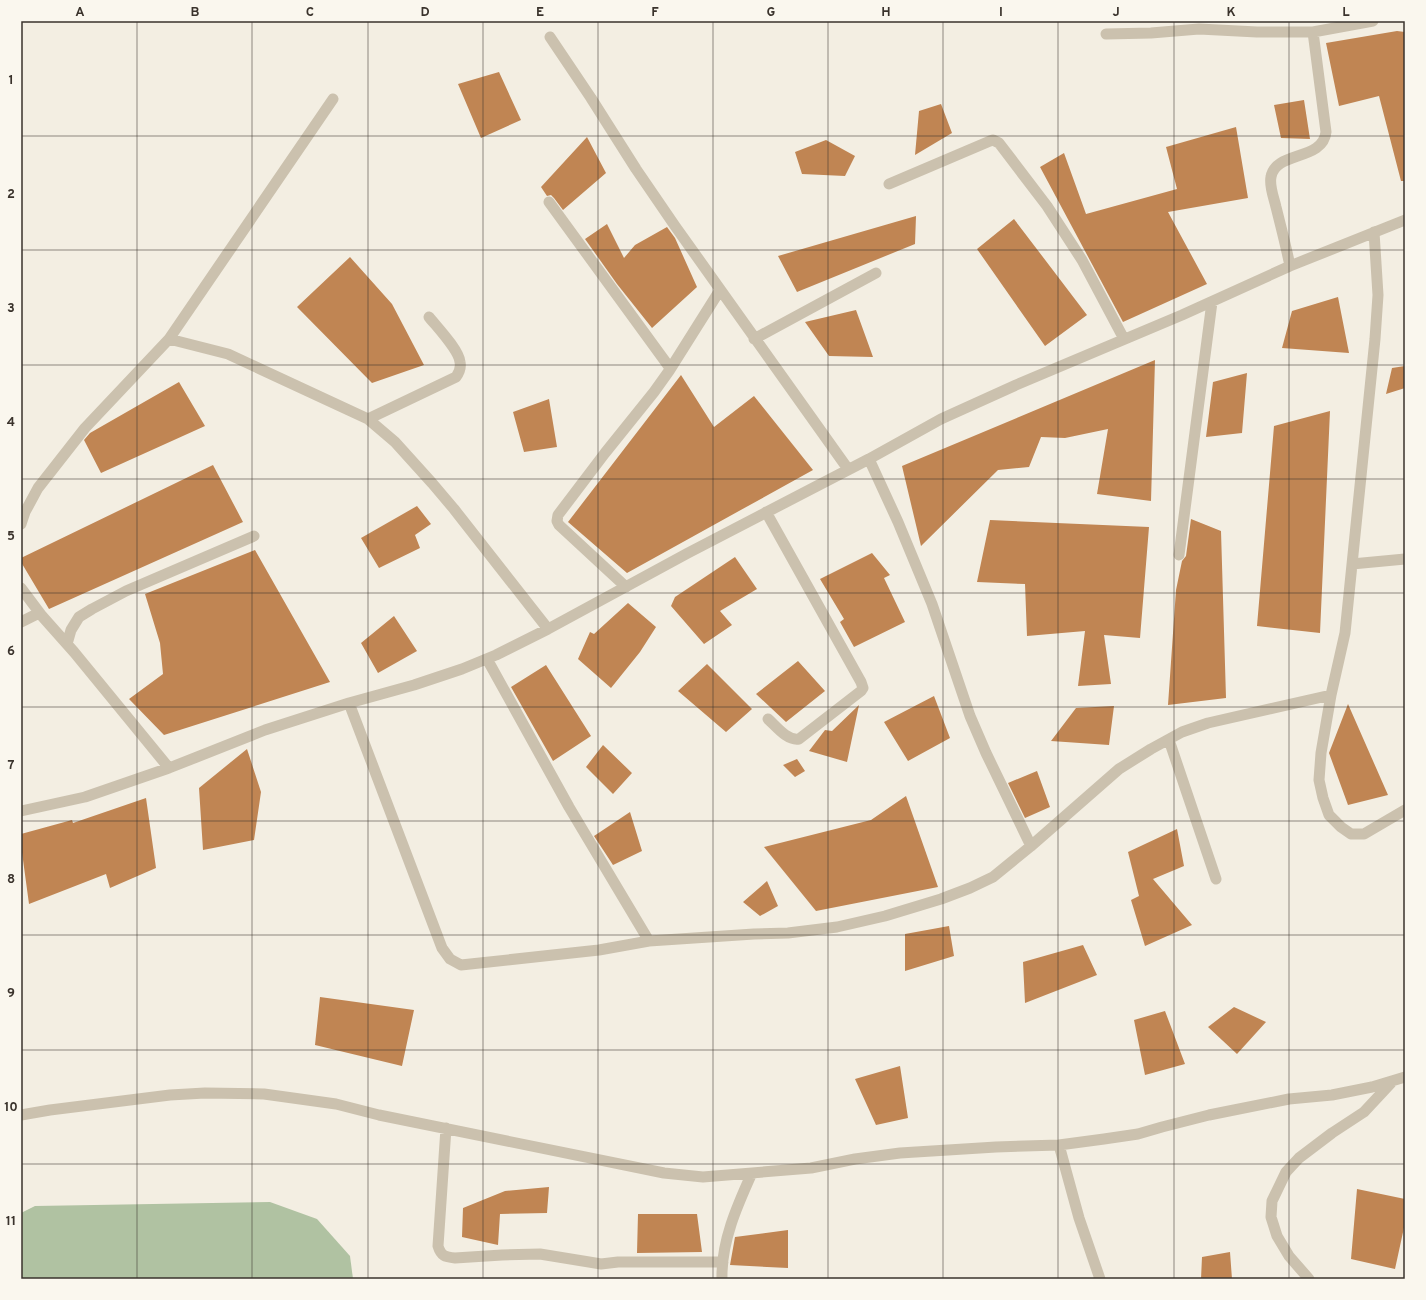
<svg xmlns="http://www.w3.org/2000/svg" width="1426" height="1300" font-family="Overpass,sans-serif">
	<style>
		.green { fill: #b0c2a2 }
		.building { fill: #c08553 }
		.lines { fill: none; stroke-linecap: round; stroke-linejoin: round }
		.minor { stroke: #cbc1ae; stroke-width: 11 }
		.grid { fill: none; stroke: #3a332c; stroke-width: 1; stroke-opacity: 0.55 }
		.neatline { fill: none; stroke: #3a332c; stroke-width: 1.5 }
		.grid-label { font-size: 13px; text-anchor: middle; font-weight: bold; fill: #3a332c }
	</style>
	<rect width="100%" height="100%" fill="#f3eee2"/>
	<path class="green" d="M270 1202 317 1219 350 1256 353 1279H21V1213L35 1206Z"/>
	<path class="building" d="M1397 31 1405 32V181H1401L1379 96 1339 106 1326 43Z
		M499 72 521 120 481 138 458 84Z
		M1304 100 1310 139 1281 138 1274 105Z
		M941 104 952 133 915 155 919 111Z
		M1236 127 1248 198 1168 212 1207 284 1123 322 1040 167 1064 153 1086 214 1177 189 1166 147Z
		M587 137 606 173 563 210 554 198 551 195 547 196 541 187Z
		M826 140 855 156 845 176 802 174 795 152Z
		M916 216 915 244 797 292 778 256Z
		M1014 219 1087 315 1045 346 977 249Z
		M607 224 624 258 635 245 667 227 675 238 697 287 652 328 617 284 585 239Z
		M350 257 392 304 424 365 372 383 297 307Z
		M1338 297 1349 353 1282 348 1292 311Z
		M856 310 873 357 829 356 805 322Z
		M1155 360 1151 501 1097 494 1108 429 1065 438 1041 437 1029 467 998 470 921 546 902 466Z
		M1405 366V388L1386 394 1392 368Z
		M1247 373 1242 433 1206 437 1213 382Z
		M681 375 714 427 754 396 813 470 627 573 568 522Z
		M179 382 205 426 101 473 84 440 90 433Z
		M549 399 557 447 524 452 513 412Z
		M1330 411 1320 633 1257 626 1274 426Z
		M213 465 243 522 49 609 21 562V558Z
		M417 506 431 524 415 535 420 548 379 568 361 538Z
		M1191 519 1221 531 1226 698 1168 705 1176 590 1182 561 1186 556Z
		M990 520 1149 527 1140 638 1104 635 1111 684 1078 686 1085 631 1027 636 1025 584 977 582Z
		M255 550 330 682 164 735 129 699 163 674 160 643 145 594Z
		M872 553 890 575 884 578 905 622 854 647 840 622 844 619 820 579Z
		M735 557 757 589 720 611 732 625 704 644 671 606 675 597Z
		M628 603 656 627 640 652 611 688 578 659 590 632 594 634Z
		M394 616 417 651 378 673 361 643Z
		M798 661 825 691 786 722 756 694Z
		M707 664 752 709 726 732 678 691Z
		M546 665 591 736 553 761 511 687Z
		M934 696 950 738 908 761 884 722Z
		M1348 704 1388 795 1348 805 1329 753Z
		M859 705 847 762 809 751 825 730 832 731Z
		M1114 706 1109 745 1051 741 1076 708Z
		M603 745 632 773 613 794 586 767Z
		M247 749 261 792 254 840 203 850 199 788Z
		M797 759 805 771 795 777 783 765Z
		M1037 771 1050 807 1025 818 1008 783Z
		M906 796 938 887 816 911 764 847 871 820Z
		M146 798 156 868 110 888 106 874 29 904 21 845V834L72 820 73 823Z
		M630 812 642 851 613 865 594 836Z
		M1177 829 1184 866 1153 879 1192 925 1145 946 1131 900 1139 896 1128 852Z
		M767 881 778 906 760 916 743 902Z
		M949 926 954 956 905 971V934Z
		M1083 945 1097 975 1025 1003 1023 962Z
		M320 997 414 1010 402 1066 315 1045Z
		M1234 1007 1266 1022 1237 1054 1208 1027Z
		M1165 1011 1185 1064 1145 1075 1134 1020Z
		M900 1066 908 1118 876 1125 855 1079Z
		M549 1187 547 1213 500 1214 498 1245 462 1237 463 1208 505 1191Z
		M1357 1189 1405 1199V1223L1395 1269 1351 1259Z
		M638 1214H697L702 1252 637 1253Z
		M788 1230V1268L730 1265 735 1237Z
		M1230 1252 1232 1279H1201L1202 1257Z"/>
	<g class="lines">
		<path class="minor" d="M1106 34 1151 33 1199 29 1257 32H1313L1373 21
			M550 37 591 98 636 169 675 226 848 469
			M333 99 169 339 228 354 368 419 395 442 432 483 454 509 548 629
			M889 184 990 141 993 140 999 143 1047 206 1082 260 1124 339
			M549 202 670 368
			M1374 232 1378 295 1375 339 1345 633 1331 695 1321 753 1319 780 1323 798 1329 815 1341 827 1351 834H1364L1405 810
			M1290 266C1286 246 1281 227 1276 207 1274 198 1269 186 1271 177 1275 151 1323 161 1326 132L1313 32
			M754 339 876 273
			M368 419 456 377C459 373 461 367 460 362 459 350 437 327 429 317
			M869 459 898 522 932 604 970 716 986 753 1031 846 1119 769 1151 749 1182 732 1208 723 1331 695
			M766 512 861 682 863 688 861 691 799 739C787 741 776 726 768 719
			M21 524 25 512 38 488 85 428 169 339
			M1179 555 1212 302
			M1352 564 1405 559
			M626 587 559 525 557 521 558 515 605 453 654 392 669 371 720 290
			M21 588 42 616 74 652 169 768
			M21 622 39 613
			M67 644 71 630 79 617 92 609 126 591 254 536
			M487 659 569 807 649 941
			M349 703 442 948 450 959 461 965 599 950 649 941 754 934 788 933 837 927 885 916 941 899 970 888 993 877 1031 846
			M1169 740 1216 879
			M21 811 85 797 169 768 265 730 349 703 414 685 462 669 496 655 548 629 688 553 869 459 941 419 1016 385 1182 315 1290 266 1405 220
			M21 1115 50 1110 170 1095 205 1093 264 1094 336 1104 379 1115 664 1173 703 1177 811 1168 855 1159 900 1153 996 1147 1059 1145 1104 1139 1138 1134 1162 1127 1209 1115 1289 1099 1332 1095 1372 1087 1405 1077
			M446 1128 438 1246C441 1256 445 1257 455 1258L502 1255 540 1254 589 1262 601 1264 618 1262H723
			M1059 1145 1079 1218 1100 1279
			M722 1279C721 1242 737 1206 752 1173
			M1309 1279 1289 1256 1277 1236 1271 1217 1272 1201 1286 1172 1299 1158 1332 1133 1364 1112 1391 1083"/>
	</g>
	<path class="grid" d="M137 21V1279M252 21V1279M368 21V1279M483 21V1279M598 21V1279M713 21V1279M828 21V1279M943 21V1279M1058 21V1279M1174 21V1279M1289 21V1279M21 136H1405M21 250H1405M21 365H1405M21 479H1405M21 593H1405M21 707H1405M21 821H1405M21 935H1405M21 1050H1405M21 1164H1405"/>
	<rect width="1426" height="1300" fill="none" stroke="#faf7ee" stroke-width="44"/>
	<rect x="22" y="22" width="1382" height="1256" class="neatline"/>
	<g class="grid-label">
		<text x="80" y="16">A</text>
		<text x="195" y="16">B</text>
		<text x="310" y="16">C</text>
		<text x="425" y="16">D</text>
		<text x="540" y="16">E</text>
		<text x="655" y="16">F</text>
		<text x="771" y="16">G</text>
		<text x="886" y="16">H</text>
		<text x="1001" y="16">I</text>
		<text x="1116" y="16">J</text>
		<text x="1231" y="16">K</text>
		<text x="1346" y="16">L</text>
		<text x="11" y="84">1</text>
		<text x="11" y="198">2</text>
		<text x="11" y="312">3</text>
		<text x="11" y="426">4</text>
		<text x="11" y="540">5</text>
		<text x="11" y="655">6</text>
		<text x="11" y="769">7</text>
		<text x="11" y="883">8</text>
		<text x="11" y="997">9</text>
		<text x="11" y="1111">10</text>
		<text x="11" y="1225">11</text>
	</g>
</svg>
